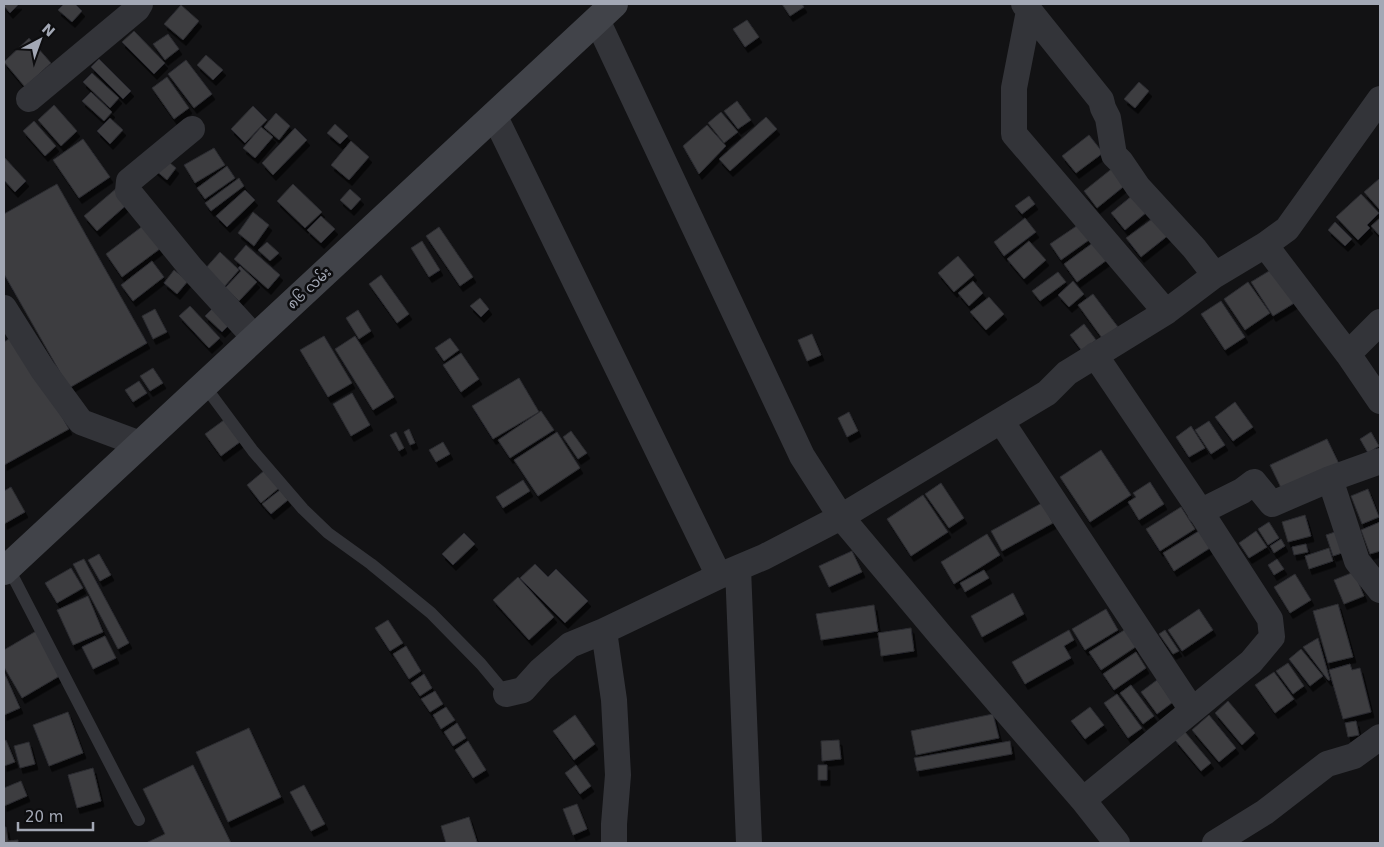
<svg xmlns="http://www.w3.org/2000/svg" width="1384" height="847" font-family="'DejaVu Sans','Noto Sans Myanmar',sans-serif">
	<style>
		.building { fill: #3c3d41; stroke: #2c2c30; filter: url(#shadow) }
		.lines { fill: none; stroke-linecap: round; stroke-linejoin: round }
		.lane { stroke: #333439; stroke-width: 12 }
		.street { stroke: #333439; stroke-width: 26 }
		.secondary { stroke: #414349; stroke-width: 28 }
		.labels { text-anchor: middle; dominant-baseline: central; stroke-width: 5; stroke-linejoin: round; paint-order: stroke }
		.street-label { font-size: 14px; fill: #a3a8b5; stroke: #0d0d0f }
	</style>
	<defs>
		<filter id="shadow"><feDropShadow dx="3" dy="5.5" stdDeviation="0" flood-color="#0009"/></filter>
	</defs>
	<rect width="100%" height="100%" fill="#121214"/>
	<path class="building" d="M4 4H19L10 13 4 6Z
		M64 4H75L82 11 72 22 58 10Z
		M782 4H802L804 7 790 16Z
		M181 5 199 21 183 40 164 24Z
		M747 20 759 37 745 47 733 29Z
		M134 31 165 63 154 74 122 42Z
		M168 34 179 49 165 60 153 44Z
		M29 38 51 63 25 87 4 62Z
		M206 55 223 70 213 80 197 65Z
		M99 59 131 91 123 99 91 67Z
		M186 60 212 94 194 108 168 74Z
		M92 73 119 98 110 108 83 82Z
		M167 77 189 108 174 119 152 88Z
		M1139 82 1149 91 1135 108 1124 99Z
		M91 92 112 112 104 121 82 101Z
		M737 101 751 120 738 129 724 111Z
		M54 105 77 131 61 146 38 120Z
		M253 106 267 120 245 143 231 129Z
		M721 112 738 132 724 143 708 123Z
		M276 113 290 126 279 140 264 127Z
		M766 117 777 129 730 171 719 159Z
		M110 118 123 130 110 144 97 131Z
		M34 121 56 146 45 156 23 131Z
		M335 124 348 136 340 144 327 133Z
		M707 125 726 146 699 174 683 146Z
		M261 127 273 137 255 158 243 148Z
		M295 128 307 140 273 175 262 163Z
		M1089 135 1103 153 1076 173 1062 156Z
		M83 139 110 177 79 198 53 160Z
		M351 141 369 157 349 180 331 165Z
		M214 148 225 165 195 183 184 165Z
		M4 157 26 181 15 192 4 180Z
		M164 158 176 168 167 180 154 169Z
		M227 166 235 178 205 199 197 188Z
		M1114 167 1128 183 1097 208 1084 191Z
		M239 178 244 186 211 211 205 203Z
		M1379 179 1380 180V210L1364 192Z
		M57 184 147 343 69 388 4 274V214Z
		M293 184 322 212 305 228 277 201Z
		M118 187 131 201 97 231 84 216Z
		M350 189 361 199 351 210 340 200Z
		M245 190 255 200 227 227 216 216Z
		M1361 194 1379 213 1367 225 1370 228 1358 240 1336 217Z
		M1133 195 1147 212 1125 230 1111 213Z
		M1029 196 1035 204 1022 214 1015 206Z
		M253 212 269 225 254 246 238 233Z
		M321 216 335 229 321 243 307 230Z
		M1156 216 1170 234 1141 257 1126 238Z
		M1025 218 1036 232 1004 256 994 242Z
		M1380 218V236L1371 226Z
		M1335 222 1352 239 1345 246 1328 230Z
		M144 225 161 248 122 277 106 254Z
		M1078 225 1089 240 1061 260 1050 244Z
		M439 227 473 277 460 286 426 236Z
		M422 241 440 270 429 277 411 248Z
		M1029 241 1046 260 1024 279 1007 259Z
		M267 242 279 253 270 261 258 250Z
		M1094 242 1107 260 1077 282 1064 264Z
		M246 245 280 275 268 289 234 259Z
		M220 252 239 270 224 287 204 270Z
		M958 256 974 275 954 292 938 273Z
		M152 261 164 277 133 301 121 285Z
		M240 266 257 282 239 301 225 288 241 271 238 268Z
		M1274 268 1296 302 1273 316 1251 282Z
		M174 270 188 281 177 294 164 283Z
		M1058 272 1066 282 1040 301 1032 291Z
		M381 275 409 314 397 323 369 284Z
		M973 281 983 293 969 306 958 293Z
		M1073 281 1084 294 1069 307 1058 295Z
		M1248 282 1270 313 1245 330 1224 299Z
		M1093 294 1118 327 1102 338 1078 305Z
		M989 297 1004 314 986 330 970 312Z
		M480 298 489 309 481 317 470 306Z
		M1221 301 1245 337 1225 350 1201 314Z
		M190 306 220 338 209 348 179 316Z
		M214 307 231 323 222 332 205 316Z
		M155 309 167 332 153 339 142 316Z
		M358 310 371 331 359 339 346 318Z
		M1084 324 1096 340 1082 351 1070 335Z
		M812 334 821 355 807 361 798 340Z
		M15 335 69 429 4 465V342Z
		M324 336 352 383 328 397 300 350Z
		M355 336 394 397 373 410 335 349Z
		M450 338 459 350 444 361 435 348Z
		M461 353 479 379 461 392 443 365Z
		M153 368 163 383 150 391 140 376Z
		M519 378 539 412 493 439 472 406Z
		M139 381 147 393 133 402 125 390Z
		M352 393 370 425 351 436 333 404Z
		M1235 402 1253 427 1233 441 1215 417Z
		M541 411 554 430 510 458 498 440Z
		M849 412 858 431 847 437 838 418Z
		M224 420 240 442 221 456 205 434Z
		M1209 421 1225 445 1211 454 1195 430Z
		M1191 426 1205 448 1189 457 1176 437Z
		M409 429 415 443 410 445 404 432Z
		M571 431 587 453 578 459 563 437Z
		M396 432 404 448 399 451 390 435Z
		M557 432 580 468 538 496 514 460Z
		M1371 432 1379 446 1368 453 1360 439Z
		M1327 439 1342 470 1285 496 1270 465Z
		M443 442 450 454 436 462 429 450Z
		M1101 450 1131 495 1090 522 1060 477Z
		M265 470 279 488 261 503 247 485Z
		M523 480 530 491 503 508 496 497Z
		M1150 482 1164 504 1139 520 1128 502 1136 497 1133 493Z
		M941 483 964 518 949 528 925 494Z
		M11 487 25 512 4 524V491Z
		M1368 489 1379 517 1362 524 1351 496Z
		M280 490 288 500 271 514 262 504Z
		M923 495 948 532 911 556 887 519Z
		M1042 503 1053 523 1002 551 991 531Z
		M1181 507 1195 529 1160 551 1146 529Z
		M1305 515 1311 536 1288 542 1282 522Z
		M1269 522 1279 538 1268 545 1258 529Z
		M1380 522V551L1370 554 1361 530Z
		M1341 530 1348 551 1333 556 1326 535Z
		M1199 531 1210 548 1174 571 1163 553Z
		M1256 531 1267 547 1249 558 1239 543Z
		M464 533 475 544 453 565 442 554Z
		M987 534 1000 555 954 584 941 562Z
		M1281 539 1285 546 1274 553 1270 546Z
		M1306 544 1308 552 1294 555 1292 547Z
		M1329 548 1333 561 1309 569 1305 556Z
		M852 551 862 572 829 587 819 566Z
		M99 554 111 575 100 581 88 560Z
		M84 559 129 643 118 649 73 564Z
		M1277 559 1284 569 1274 575 1268 565Z
		M535 564 548 577 556 569 588 601 565 623 520 578Z
		M71 568 83 588 57 603 45 583Z
		M984 570 989 578 965 592 960 583Z
		M1354 572 1364 596 1344 604 1334 580Z
		M1295 574 1311 600 1290 613 1274 587Z
		M518 577 554 617 529 640 493 600Z
		M1013 593 1024 614 982 637 971 616Z
		M88 596 103 632 73 645 57 610Z
		M1338 604 1353 657 1328 663 1313 611Z
		M874 605 878 631 821 640 816 614Z
		M1106 609 1118 630 1085 650 1072 629Z
		M1199 609 1213 630 1182 651 1168 630Z
		M388 620 403 643 390 651 375 628Z
		M911 628 914 651 881 656 878 633Z
		M1126 629 1137 646 1101 670 1089 652Z
		M38 630 63 674 22 698 4 667V650Z
		M1069 630 1074 640 1064 646 1071 658 1025 684 1012 662Z
		M1165 630 1179 651 1173 654 1159 634Z
		M105 636 116 658 93 669 82 647Z
		M1318 638 1330 680H1328L1303 647Z
		M406 646 421 671 409 679 393 654Z
		M1301 649 1323 676 1310 686 1289 659Z
		M1136 652 1146 668 1114 690 1103 674Z
		M1288 663 1304 686 1293 694 1276 671Z
		M1350 664 1352 670 1360 668 1371 712 1343 719 1329 670Z
		M4 672 20 708 4 715Z
		M1274 672 1294 699 1275 713 1255 685Z
		M424 674 432 688 420 696 411 683Z
		M1157 680 1173 702 1157 714 1141 692Z
		M1131 685 1154 716 1143 724 1120 693Z
		M435 691 443 704 430 712 421 699Z
		M1117 694 1142 728 1128 738 1104 703Z
		M1228 701 1255 733 1242 745 1215 713Z
		M446 707 455 720 441 729 433 715Z
		M1090 707 1104 725 1085 739 1071 721Z
		M68 712 83 753 49 766 33 725Z
		M993 714 999 738 916 755 911 731Z
		M575 715 595 744 574 760 553 731Z
		M1209 715 1236 748 1219 762 1192 730Z
		M1356 721 1359 735 1348 737 1345 723Z
		M457 723 466 738 453 746 444 732Z
		M249 728 281 797 228 822 196 752Z
		M1185 732 1211 763 1201 771 1175 740Z
		M6 740 15 762 4 766V741Z
		M839 740 841 759 822 761 821 741Z
		M468 741 486 770 473 778 455 750Z
		M1010 741 1012 754 917 771 914 758Z
		M29 742 35 764 20 768 14 746Z
		M193 765 231 843H146L165 834 143 789Z
		M576 765 591 786 580 794 565 773Z
		M818 765H827V780H818Z
		M93 768 101 801 77 808 68 775Z
		M21 781 27 796 4 806V788Z
		M304 785 325 824 311 831 290 792Z
		M577 804 587 829 573 835 563 809Z
		M469 817 477 842 473 843H446L441 826Z
		M4 827H6L8 841 18 840V843H4Z"/>
	<g class="lines">
		<path class="lane" d="M204 385 253 451 303 509 328 533 371 564 431 613 481 664 506 694
			M8 567 139 820"/>
		<path class="street" d="M1024 4 1101 100 1103 108 1108 118 1114 155 1121 162 1138 187 1194 248 1215 275
			M1029 11 1014 88V134L1166 312
			M597 20 802 456 841 517 941 636 1083 800 1117 843
			M29 99 137 9 140 4
			M494 115 719 576
			M192 129 129 181 128 191 191 268 255 338
			M1265 245 1348 354 1380 401
			M4 308 43 370 81 422 140 444
			M1348 354 1380 322
			M1001 421 1192 710
			M1330 479 1357 561 1380 590
			M1200 512 1242 491 1254 482 1272 504 1330 479 1380 461
			M738 568 749 843
			M506 694 523 690 541 670 570 645 604 631
			M1083 800 1251 662 1272 637 1270 619 1191 497 1095 355
			M614 843V824L618 775 614 700 604 631 719 576 764 557 841 517 1047 393 1067 373 1166 312 1215 275 1265 245 1287 229 1380 99
			M1215 843 1265 812 1327 764 1354 756 1380 737"/>
		<path class="secondary" d="M4 571 614 4"/>
	</g>
	<g class="labels">
		<g class="street-label">
			<text transform="translate(309 288) rotate(-43)">၈၆ လမ်း</text>
		</g>
	</g>
	<rect width="1384" height="847" fill="none" stroke="#a3a8b5" stroke-width="10"/>
	<g transform="translate(40 40) rotate(41)" stroke="#0d0d0f" stroke-width="4" paint-order="stroke">
	<path d="M0-4L9 19L0 12L-9 19Z" fill="#a3a8b5"/>
	<text y="-8" font-size="14" font-weight="bold" text-anchor="middle" fill="#a3a8b5">N</text>
	</g>
	<path d="M18 822v8h75v-8" fill="none" stroke="#a3a8b5" stroke-width="2.5"/>
	<text x="25" y="822" font-size="15" fill="#a3a8b5" stroke="#0d0d0f" stroke-width="4" paint-order="stroke">20 m</text>
</svg>
